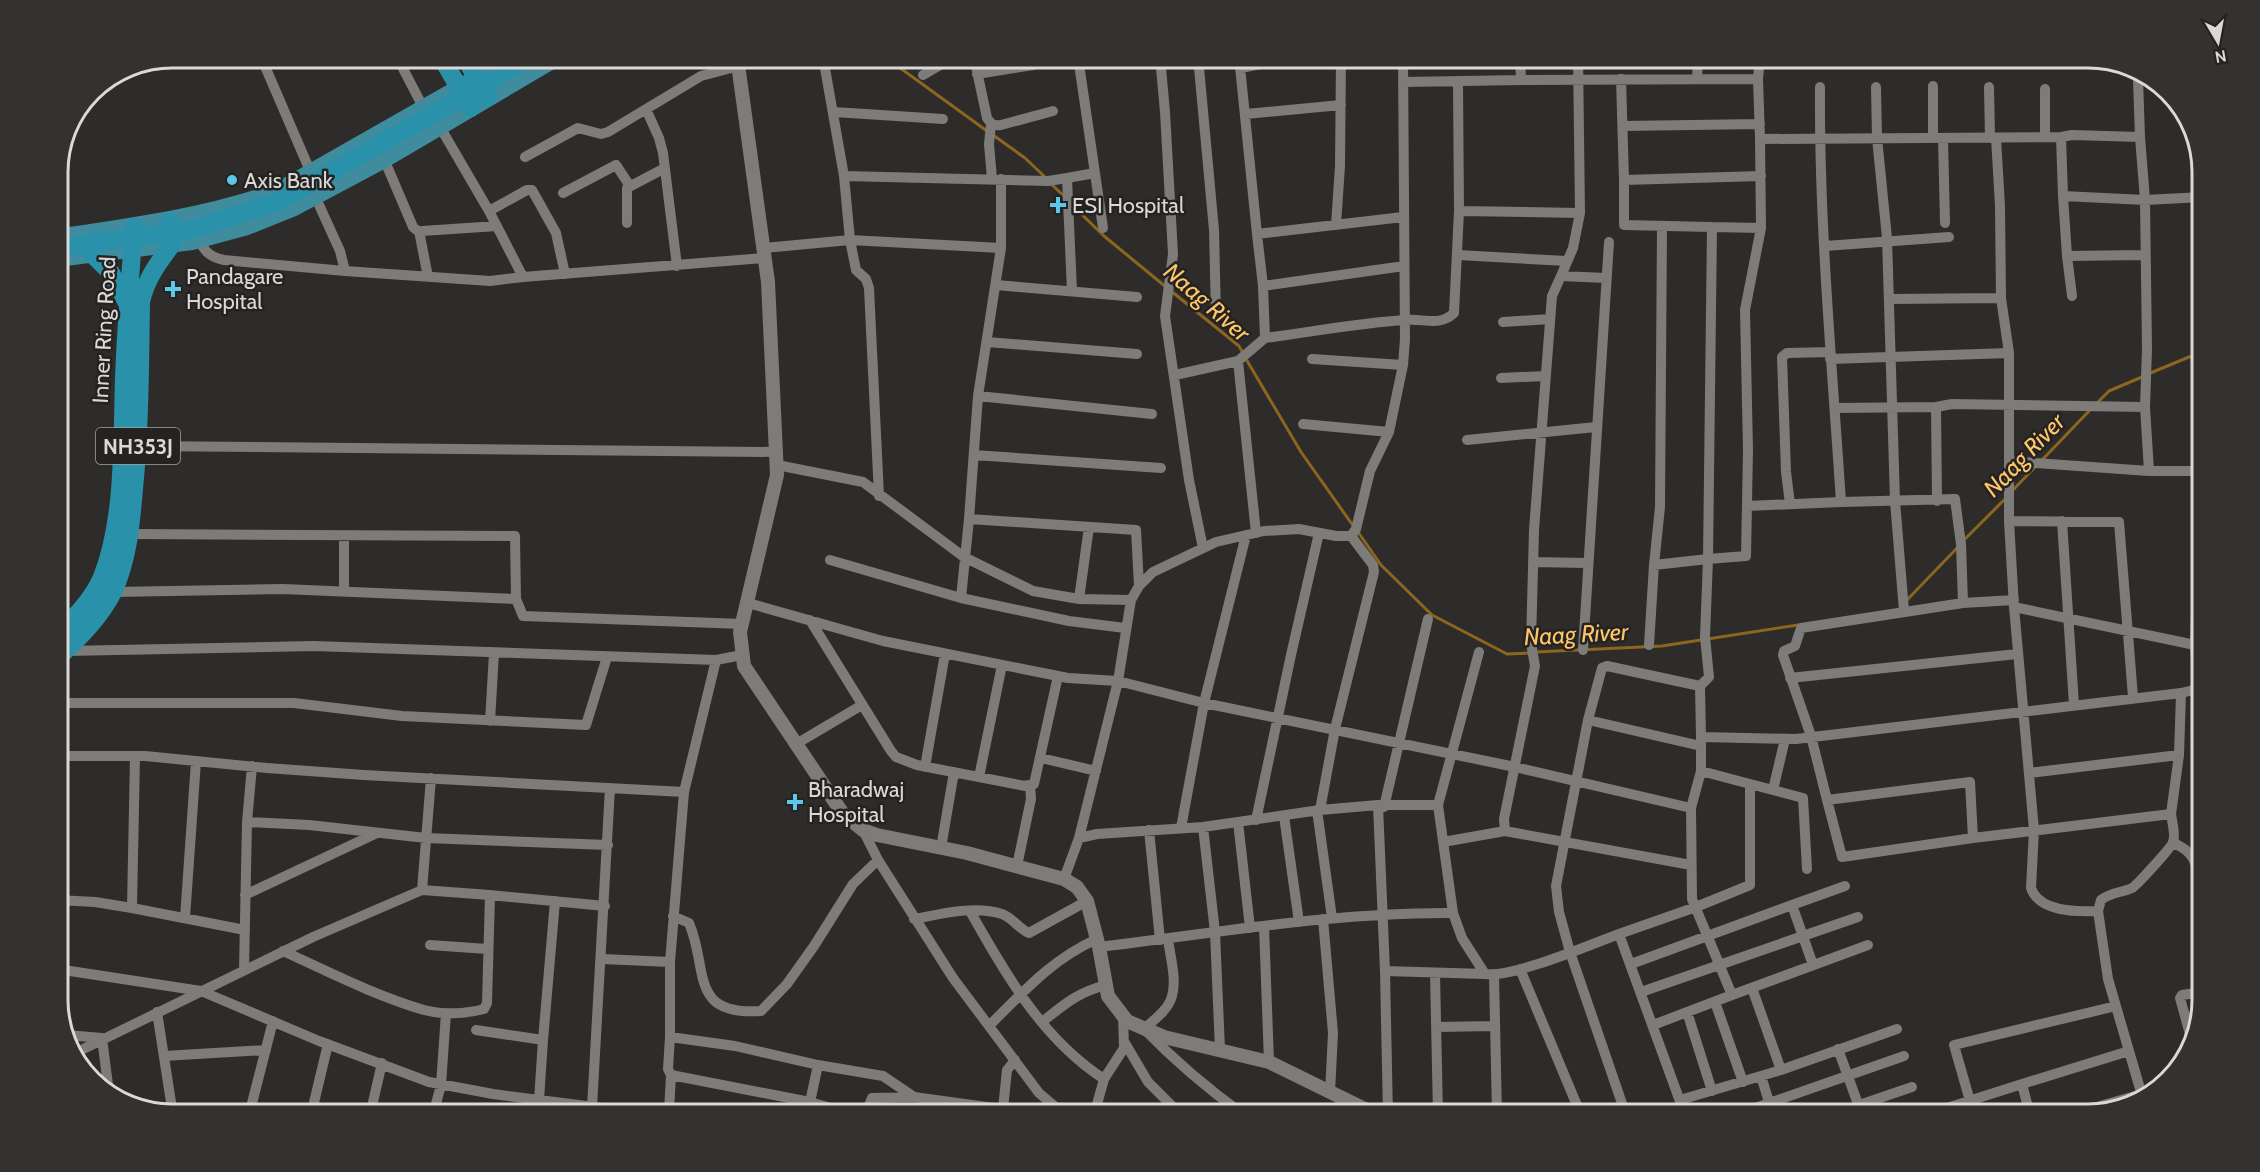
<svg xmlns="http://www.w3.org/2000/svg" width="2260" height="1172" font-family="Cabin,sans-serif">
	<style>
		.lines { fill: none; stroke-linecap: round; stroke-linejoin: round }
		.stream { stroke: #8c651f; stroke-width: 3 }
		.minor { stroke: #7d7c79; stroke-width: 10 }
		.tertiary { stroke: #7d7c79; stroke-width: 14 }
		.primary { stroke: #3e8c9e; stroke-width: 18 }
		.trunk { stroke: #2992aa; stroke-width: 18 }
		.poi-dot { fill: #5cc7e8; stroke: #242321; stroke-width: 2 }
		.labels { text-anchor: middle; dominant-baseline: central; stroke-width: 5; stroke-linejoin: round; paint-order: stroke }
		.shield { fill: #242321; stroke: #a3a2a0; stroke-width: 1.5 }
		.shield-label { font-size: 21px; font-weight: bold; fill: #dad9d7 }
		.poi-label { font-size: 22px; fill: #dad9d7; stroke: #242321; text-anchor: start }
		.street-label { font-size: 22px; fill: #dad9d7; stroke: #242321 }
		.water-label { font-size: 24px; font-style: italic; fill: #ffc568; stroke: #242321 }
		.rim { fill: none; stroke: #dad9d7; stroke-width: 3 }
	</style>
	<rect width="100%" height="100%" fill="#2e2c2a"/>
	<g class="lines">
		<path class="stream" d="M885 57 987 131
			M993 135 1025 158 1046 178
			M1050 183 1065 197
			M1071 204 1104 236 1166 287
			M1171 291 1239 346 1243 353
			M1246 359 1301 452 1354 527
			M2148 374 2189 357 2198 356
			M2097 403 2109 391 2142 377
			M2043 459 2090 410
			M2013 490 2036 466
			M1358 532 1381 565 1432 615 1507 654 1530 653
			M1963 541 2005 499
			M1907 600 1957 548
			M1536 652 1662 646 1798 625"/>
		<path class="minor" d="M261 57 311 173
			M397 57 423 107
			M823 57 844 176 850 240 1001 248
			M974 57 987 118C991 124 993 126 1001 125L1053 111
			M1078 57 1103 228
			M1160 57 1165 112 1173 254 1165 316 1189 480 1203 548
			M1198 57 1214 230 1216 316
			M1239 57 1257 234 1403 217
			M1403 57 1405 339 1403 365 1389 432 1370 471 1356 529 1351 536H1336L1299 529 1264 531 1216 542 1153 572 1139 586 1131 600 1118 681 1079 838 1097 834 1203 827 1320 810 1378 805H1438L1453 913
			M1578 57 1580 213
			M1760 57 1758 79 1760 139 2061 137 2063 196 2145 200 2203 197
			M265 64 280 57
			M1760 64 1938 60 2106 61
			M1241 68 1295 57
			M2142 71 2139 74 2138 79 2140 137 2145 200 2147 349 2145 407 2149 471
			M977 74 1033 65
			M923 75 954 57
			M1621 79 1624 180 1761 176
			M1697 79 1698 57
			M1521 80 1758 79
			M1403 82 1521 80 1520 57
			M1458 83 1459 211
			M1933 86V138
			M1876 87 1877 138 1887 238 1895 501 1904 611
			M1989 87 1990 138
			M646 109 659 138 663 153 677 266
			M834 112 943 119
			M1246 114 1341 105
			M991 124 989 144 992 179
			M1623 126 1760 124
			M440 127 489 211 523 277 765 258
			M2045 137V89
			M2061 137 2072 135 2140 137
			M1943 138 1945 223
			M1996 138 2000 206 2001 298 2009 353V521L2014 607
			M525 157 578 128 601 134 608 132 701 76 773 57
			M384 159 413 227 420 233
			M844 176 1048 181 1067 178 1072 291
			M1067 178 1095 173
			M1001 179V248L978 396 969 519 1136 530 1139 586
			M1624 180V225L1712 227
			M563 193 616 165 630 186
			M315 196 340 251 345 271
			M2063 196 2067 256 2144 255
			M489 211 527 190H532L556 233 565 274
			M627 223V188L665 168
			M1336 225 1340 166 1341 57
			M1662 227 1660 507 1654 565 1708 559 1712 227 1761 228
			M1257 234 1263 286 1404 266
			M198 239C205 252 210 257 224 260L345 271 490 281 523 277
			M1825 246 1949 237
			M764 248 850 240 856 270 866 279 869 288 879 496
			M1458 255 1566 261
			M2067 256 2072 296
			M428 277 420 236 422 231 497 226
			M1606 278 1561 276 1552 296 1534 530 1531 643 1535 666 1504 819 1505 831 1691 865
			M996 285 1137 297
			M1890 299 2001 298
			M1503 322 1550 319
			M1265 338C1311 332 1358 323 1405 320 1423 318 1440 327 1454 313L1459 211 1580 213 1573 248 1561 276
			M987 342 1137 354
			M1312 359 1403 365
			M1830 359 2009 353
			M1238 361 1265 338 1263 286
			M1175 375 1238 361 1256 533
			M1501 378 1545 376
			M978 396 1152 414
			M1936 407 1952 404 2145 407
			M1835 408 1936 407 1937 501
			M1303 424 1389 432
			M1467 440 1596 427
			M138 446 776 452
			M974 455 1161 468
			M2009 461 2149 471H2201
			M777 465 863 482 964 557 1033 591 1079 599 1131 600
			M1841 502 1955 499 1961 544 1963 603 2014 600
			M1790 504 1786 472 1782 357 1787 353 1830 352
			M1747 506 1841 502C1832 364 1819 225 1820 87
			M2009 521 2119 522 2133 697
			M2062 521 2074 705
			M344 537V592
			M830 560 961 598 1069 621 1125 628
			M1533 562 1587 563
			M113 592 283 589 516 599 515 536 130 534
			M961 598 969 519
			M516 599 523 616 743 624
			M1079 599 1089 527
			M748 603 883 641 1068 678 1118 681 1204 703 1515 767 1691 808 1701 771V737L1796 739 2181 693 2198 689 2195 645 2203 646
			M810 620 891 751 896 757 917 765 1025 786 1034 784 1058 676
			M1649 645 1654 565
			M1583 650 1609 242
			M66 651 314 646 716 660 684 792 670 962V1037
			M716 660 742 655
			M1790 678 2017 654
			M57 703H294L402 716 586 725 607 657
			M1588 720 1701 746
			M490 721 494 653
			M1701 737 1700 686 1709 677 1705 637 1708 559 1746 556 1748 450 1745 310 1761 228 1760 139
			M796 744 862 705
			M2179 755 2181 693
			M57 756H145L267 768 364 775 684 792
			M135 756 132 908 245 930
			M1041 758 1096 771
			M925 767 945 654
			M1701 771 1750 784
			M979 777 1002 665
			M1773 790 1785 739
			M1827 800 1842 857 1973 838 1970 782 1827 800 1811 736 1783 655 1784 651 1795 646 1801 628 1963 603
			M1378 805 1385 971
			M1438 805 1479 652
			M1384 807 1428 619
			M1691 808 1692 899 1732 995 1868 945
			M1317 810 1332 918
			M1320 810 1335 729 1374 572 1373 565 1351 536
			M1284 816 1299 922
			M1256 820 1291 655 1319 533
			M247 822 252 766
			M1238 822 1250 928
			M1203 827 1215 932 1220 1050
			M1181 828 1204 703 1246 535
			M863 830 878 860 953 978 1039 1093 1065 1115
			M1149 830 1160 940
			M1973 838 2171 814 2179 755 2029 773
			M1443 842 1505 831
			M2173 843C2197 852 2196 867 2203 889
			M941 848 954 772
			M1017 866 1031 799 1030 786
			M1064 879 1079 838
			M422 890 431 778
			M245 895 377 833
			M57 900 95 902 132 908
			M1792 905 1845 886
			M970 911C1005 973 1042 1039 1104 1079
			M2098 911C2076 912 2039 912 2031 888L2034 830 2014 607 2195 645 2201 471 2198 361 2203 353
			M673 916 689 923C709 969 688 1016 761 1011L787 984 814 946 853 884 878 860
			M185 918 196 761
			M914 919C941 914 975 905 1002 914 1013 918 1019 929 1029 933L1087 901
			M1323 919 1333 1033 1330 1092
			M1264 926 1269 1062
			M1619 934 1696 907 1750 885V784L1803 798 1807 869
			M1168 939C1170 956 1177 979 1172 996 1169 1009 1154 1020 1144 1029 1175 1061 1208 1089 1244 1115
			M430 945 487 949
			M1099 947C1217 933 1334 912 1453 913L1462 938 1485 974C1513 978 1589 945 1619 934L1685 1115
			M283 951C329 972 376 996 424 1010 443 1015 466 1014 484 1009L487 1003 490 895 605 906
			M602 959 670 962
			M1631 964 1792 905 1813 965
			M57 969 201 991 319 1041 429 1082 493 1094 618 1110 617 1115
			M1520 969 1581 1115
			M244 970 247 822 309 825 426 838 608 845
			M1435 973 1438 1115
			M1494 975 1497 1115
			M1752 988 1781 1070
			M1641 992 1858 917
			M1715 1002 1743 1082
			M157 1012 173 1115
			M1687 1012 1712 1091
			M1042 1022C1065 1004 1076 993 1106 985
			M1653 1025 1732 995
			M989 1026C1023 992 1052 959 1097 939
			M1436 1027 1495 1026
			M476 1030 543 1040 539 1100
			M66 1035 102 1038 109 1093
			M543 1040 555 901
			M1125 1043 1148 1082 1181 1115
			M2193 1045 2180 998 2182 995 2203 992
			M1838 1049 1862 1115
			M73 1054 313 937 422 890 490 895
			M164 1056 266 1050
			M1761 1076 1773 1115
			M2022 1084 2129 1051
			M2143 1099 2108 979 2098 911 2101 900C2111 892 2121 893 2132 888 2136 886 2172 847 2173 842 2176 835 2172 822 2171 814
			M1680 1100 1781 1070 1897 1029
			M810 1102 818 1065
			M592 1107 610 788
			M1003 1109 1007 1070 1015 1060
			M618 1110 646 1109 689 1115
			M669 1112 671 1075
			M201 1115 250 1110
			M249 1115 273 1021
			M311 1115 328 1044
			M370 1115 382 1063
			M433 1115 441 1085 446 1013
			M855 1115 810 1102 671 1075 668 1069 670 1037 735 1046 818 1065 883 1076 914 1097 1044 1115
			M865 1115 872 1098 914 1097
			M1094 1115 1104 1079 1124 1048 1123 1015
			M1335 1115 1343 1099
			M1388 1115 1385 971 1485 974
			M1626 1115 1570 952 1559 912 1556 886 1588 720 1602 668 1607 666 1700 686
			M1735 1115 1904 1056
			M1830 1115 1912 1087
			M1925 1115 2022 1084 2030 1115
			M1974 1115 1954 1045 2116 1006
			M2069 1115 2142 1094"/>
		<path class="tertiary" d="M737 57 768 282 777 475 740 632 744 666 843 814 863 830 877 835 967 853 1064 879 1077 887 1087 901 1099 947 1108 996 1127 1021 1164 1037 1269 1062 1377 1115"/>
		<path class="primary" d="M57 238C132 227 206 217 277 192L514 57
			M57 258 192 241 247 226 292 208 384 159 557 57"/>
		<path class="trunk" d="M441 57 471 108
			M465 57 487 98
			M57 248 193 229 280 201 532 57
			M92 254 111 273 127 303
			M57 634C75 617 92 600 102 577 125 519 122 440 124 378 126 327 130 277 134 227
			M57 658C79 639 100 618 113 592 128 560 131 524 134 489 140 427 140 364 141 302 146 278 159 262 173 243L170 222"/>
	</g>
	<g class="poi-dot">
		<circle cx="232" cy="180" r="6"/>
		<path d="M1055 196h6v6h6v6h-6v6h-6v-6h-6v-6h6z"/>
		<path d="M170 280h6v6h6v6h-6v6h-6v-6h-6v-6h6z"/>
		<path d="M792 793h6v6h6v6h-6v6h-6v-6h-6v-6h6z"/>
	</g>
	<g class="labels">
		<rect class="shield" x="96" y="428" width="84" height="36" rx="4.5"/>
		<g class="shield-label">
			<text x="138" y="446">NH353J</text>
		</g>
		<g class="poi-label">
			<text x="244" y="180">Axis Bank</text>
			<text x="1072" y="205">ESI Hospital</text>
			<text x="186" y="276">Pandagare<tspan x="186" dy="25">Hospital</tspan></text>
			<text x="808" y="789">Bharadwaj<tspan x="808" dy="25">Hospital</tspan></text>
		</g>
		<g class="street-label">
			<text transform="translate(104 330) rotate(-87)">Inner Ring Road</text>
		</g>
		<g class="water-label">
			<text transform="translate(1207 302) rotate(41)">Naag River</text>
			<text transform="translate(2024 455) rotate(-46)">Naag River</text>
			<text transform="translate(1576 634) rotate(-3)">Naag River</text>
		</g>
	</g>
	<path d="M0 0H2260V1172H0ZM172 68H2088A104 104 0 0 1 2192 172V1000A104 104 0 0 1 2088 1104H172A104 104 0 0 1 68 1000V172A104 104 0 0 1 172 68Z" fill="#333230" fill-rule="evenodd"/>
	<path class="rim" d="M172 68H2088A104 104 0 0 1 2192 172V1000A104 104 0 0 1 2088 1104H172A104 104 0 0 1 68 1000V172A104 104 0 0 1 172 68Z"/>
	<g transform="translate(2218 42) rotate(170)" stroke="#242321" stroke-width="4.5" paint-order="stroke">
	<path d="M0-4.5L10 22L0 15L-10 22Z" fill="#dad9d7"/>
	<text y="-9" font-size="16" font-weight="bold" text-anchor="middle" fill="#dad9d7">N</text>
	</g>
</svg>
